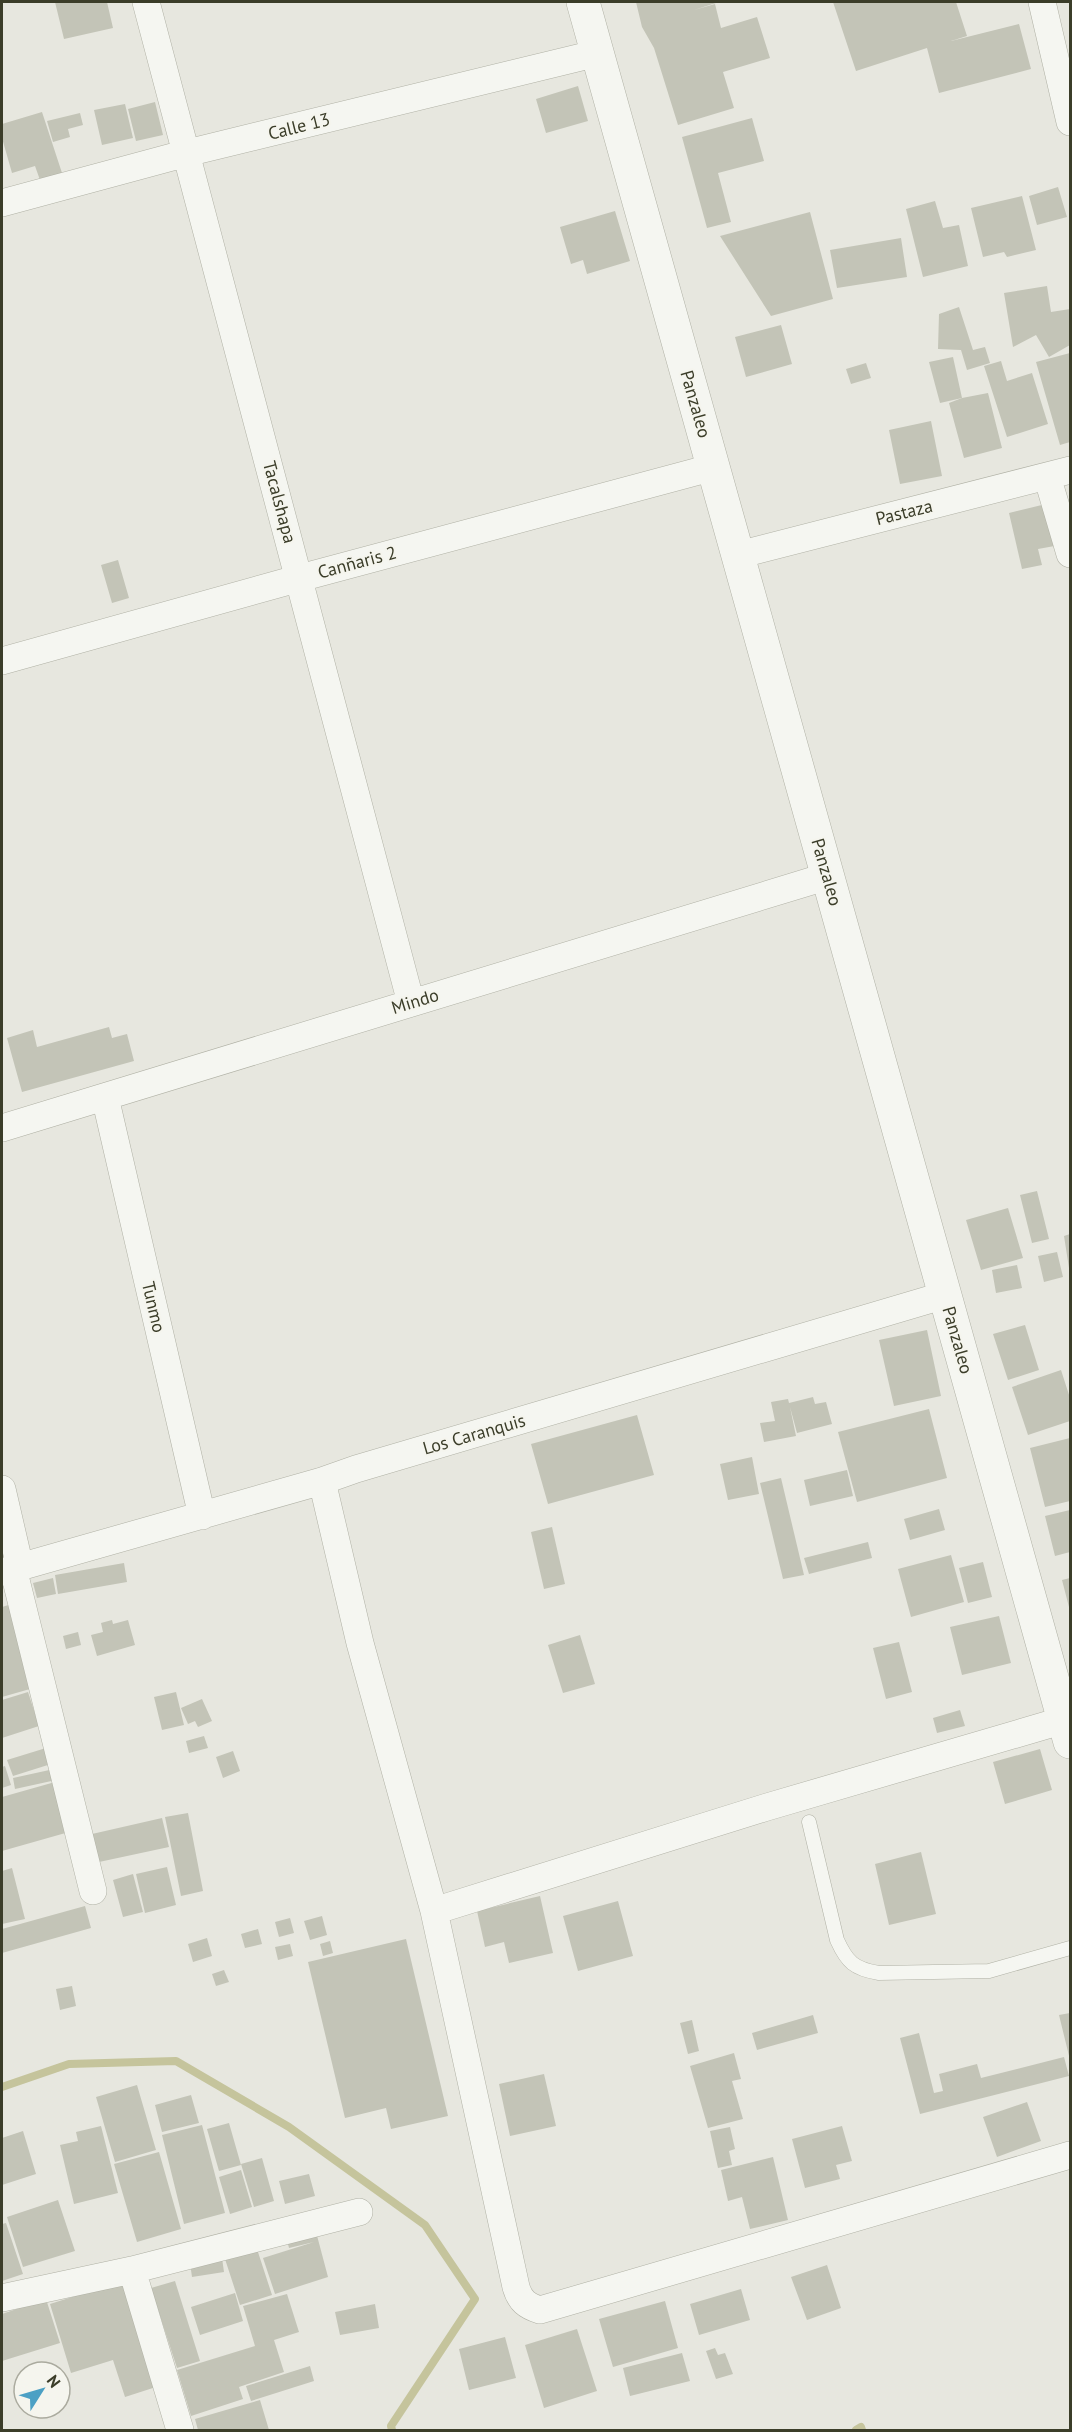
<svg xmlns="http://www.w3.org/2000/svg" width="1072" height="2432" font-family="'PT Sans',sans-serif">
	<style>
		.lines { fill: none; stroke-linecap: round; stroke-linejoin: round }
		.stream { stroke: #c5c49c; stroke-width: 8 }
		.building { fill: #c3c4b7 }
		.service-casing { stroke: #b0b1a5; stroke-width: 15 }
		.minor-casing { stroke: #b0b1a5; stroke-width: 28 }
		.tertiary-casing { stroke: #b0b1a5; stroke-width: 34 }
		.service { stroke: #f5f6f1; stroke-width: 14 }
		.minor { stroke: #f5f6f1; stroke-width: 27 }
		.tertiary { stroke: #f5f6f1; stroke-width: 33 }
		.labels { text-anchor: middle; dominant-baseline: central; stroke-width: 4.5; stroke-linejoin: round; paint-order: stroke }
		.street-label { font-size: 18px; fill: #3b3d29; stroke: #f5f5ee }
	</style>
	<rect width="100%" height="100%" fill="#e7e7df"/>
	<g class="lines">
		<path class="stream" d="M2 2087 69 2064 176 2061 289 2127 425 2225 475 2299 391 2426 392 2430
			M856 2430 861 2427 862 2430"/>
	</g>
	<path class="building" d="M55 2H107L113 28 64 39Z
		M636 2H719L694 10 715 4 721 28 757 17 770 58 723 72 734 108 678 125 654 48 642 27Z
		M833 2H956L967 36 951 41 1019 24 1031 69 939 93 927 48 856 71Z
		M578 86 588 121 546 133 536 99Z
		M155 102 163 135 136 141 128 109Z
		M125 104 133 138 102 145 94 110Z
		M42 112 62 173 40 180 35 166 12 173 2 138V124Z
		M80 113 83 125 68 129 70 137 53 142 47 121Z
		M752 118 764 161 718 173 731 222 707 228 682 137Z
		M1058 187 1067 217 1037 225 1029 196Z
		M1022 196 1036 250 1007 257 1004 252 983 257 971 208Z
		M935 201 943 228 959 225 968 266 923 277 906 209Z
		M615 211 630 261 587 274 583 260 571 264 560 227Z
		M810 212 833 299 771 316 720 236Z
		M901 238 907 277 837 288 830 250Z
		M1047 286 1051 312 1070 309V345L1049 357 1036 335 1013 347 1004 293Z
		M959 307 973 350 985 347 990 363 967 370 961 350 938 349 939 314Z
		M781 325 792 364 746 377 735 337Z
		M1070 353V442L1060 445 1036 362Z
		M953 357 962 398 988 393 1002 448 964 458 949 403 962 398 940 403 929 362Z
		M1001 361 1007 381 1032 373 1048 424 1007 437 984 366Z
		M866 363 871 378 851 384 846 369Z
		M931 421 942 476 900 484 889 430Z
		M1050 503 1060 545 1038 549 1042 565 1022 569 1009 513Z
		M118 560 129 598 112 603 101 565Z
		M109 1027 112 1038 127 1034 134 1061 22 1092 7 1038 33 1030 37 1047Z
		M1037 1191 1049 1239 1032 1243 1020 1195Z
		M1008 1208 1023 1258 981 1270 966 1220Z
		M1070 1234V1267L1069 1268 1064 1236Z
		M1057 1252 1063 1277 1044 1282 1038 1256Z
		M1017 1265 1022 1288 996 1293 992 1270Z
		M1025 1325 1039 1370 1008 1380 993 1334Z
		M927 1330 941 1396 894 1406 879 1340Z
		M1061 1370 1070 1398V1421L1028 1435 1012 1387Z
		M813 1397 815 1404 826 1402 832 1424 797 1433 790 1407 796 1436 764 1442 760 1423 775 1421 771 1402 788 1399 789 1403Z
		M929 1409 947 1478 857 1502 838 1432Z
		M637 1415 654 1475 548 1504 531 1444Z
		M1070 1438V1501L1045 1507 1030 1448Z
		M752 1457 759 1494 728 1500 720 1464Z
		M847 1470 853 1496 810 1506 804 1480Z
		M781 1478 804 1575 783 1579 760 1483Z
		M939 1509 945 1530 910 1540 904 1519Z
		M1070 1510V1552L1055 1556 1045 1516Z
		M552 1527 565 1584 544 1589 531 1532Z
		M868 1542 872 1558 809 1574 804 1558Z
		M951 1555 964 1602 911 1617 898 1569Z
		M983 1562 992 1597 968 1603 959 1568Z
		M124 1563 127 1582 58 1594 55 1575Z
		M53 1578 56 1594 37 1598 33 1583Z
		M1070 1578V1611L1062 1580Z
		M15 1603 37 1687 2 1697V1607Z
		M999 1616 1011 1663 962 1675 950 1627Z
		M112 1620 113 1624 128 1620 135 1645 97 1656 91 1635 103 1632 101 1623Z
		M78 1632 81 1645 66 1649 63 1636Z
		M580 1635 595 1684 563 1693 548 1645Z
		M899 1642 912 1692 886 1699 873 1648Z
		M28 1692 39 1726 2 1738V1700Z
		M176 1692 184 1725 162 1730 154 1697Z
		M202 1699 212 1721 198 1727 195 1721 188 1724 181 1708Z
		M960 1710 965 1726 937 1733 933 1718Z
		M204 1736 208 1748 189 1753 186 1741Z
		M46 1748 51 1764 13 1776 7 1760Z
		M1040 1749 1052 1790 1005 1804 993 1762Z
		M233 1751 240 1771 223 1778 216 1757Z
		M5 1766 11 1785 2 1788V1767Z
		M54 1769 56 1780 15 1789 13 1778Z
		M55 1782 69 1832 2 1851V1797Z
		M188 1813 203 1891 181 1896 165 1817Z
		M162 1818 169 1847 99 1862 92 1834Z
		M921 1852 936 1914 889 1925 875 1864Z
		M167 1867 176 1905 145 1913 136 1874Z
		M12 1868 25 1919 2 1924V1871Z
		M133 1874 143 1912 123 1917 113 1880Z
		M540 1896 553 1953 509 1963 504 1942 485 1947 477 1911Z
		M618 1901 633 1956 578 1971 563 1916Z
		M85 1906 91 1928 2 1953V1929Z
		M322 1916 327 1935 310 1940 304 1921Z
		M290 1918 294 1933 279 1937 275 1922Z
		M258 1929 262 1944 245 1948 241 1934Z
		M207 1938 212 1956 193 1962 188 1944Z
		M406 1939 448 2116 391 2129 386 2108 345 2118 308 1962Z
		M330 1941 333 1953 323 1956 320 1944Z
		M290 1944 293 1956 278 1960 275 1947Z
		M224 1970 229 1982 216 1986 212 1974Z
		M72 1986 76 2006 60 2010 56 1989Z
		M1070 2013V2060L1059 2015Z
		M813 2015 818 2033 757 2050 752 2033Z
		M692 2020 699 2051 688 2054 680 2023Z
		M919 2033 934 2093 943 2091 939 2074 977 2064 981 2078 1064 2057 1069 2076 920 2114 900 2038Z
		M734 2053 741 2079 732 2081 743 2119 708 2128 690 2066Z
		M544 2074 556 2126 510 2136 499 2084Z
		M137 2085 156 2150 115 2162 96 2097Z
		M191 2095 199 2123 162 2132 155 2105Z
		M1027 2102 1041 2141 997 2157 983 2117Z
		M229 2123 241 2165 219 2171 207 2129Z
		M202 2125 225 2213 184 2224 162 2135Z
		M101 2126 118 2193 74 2204 60 2145 78 2141 76 2132Z
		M842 2126 852 2161 836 2165 840 2179 805 2188 792 2139Z
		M730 2127 735 2149 729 2151 732 2165 718 2168 710 2131Z
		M23 2131 36 2174 2 2185V2138Z
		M159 2152 181 2229 137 2242 114 2164Z
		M773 2157 788 2220 750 2229 742 2197 728 2201 721 2170Z
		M262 2158 274 2201 254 2207 241 2164Z
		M241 2170 252 2207 230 2214 219 2177Z
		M309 2174 315 2196 285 2204 279 2181Z
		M58 2200 75 2251 23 2267 7 2217Z
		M6 2223 23 2274 2 2281V2224Z
		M315 2228 328 2277 275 2294 263 2258 314 2242 289 2248 286 2236Z
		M257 2249 272 2295 240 2305 225 2259Z
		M222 2258 224 2272 192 2277 190 2263Z
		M827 2265 841 2308 807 2320 791 2277Z
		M123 2281 156 2387 125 2397 113 2360 71 2373 50 2304Z
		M175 2281 200 2361 177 2368 151 2288Z
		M741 2289 750 2320 699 2335 690 2304Z
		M235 2293 243 2321 200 2335 191 2307Z
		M287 2294 299 2332 274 2340 284 2372 239 2387 243 2399 191 2416 177 2370 255 2346 243 2306Z
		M46 2299 60 2343 2 2361V2314Z
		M665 2301 678 2348 613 2367 599 2319Z
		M375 2304 379 2328 340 2335 335 2312Z
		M577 2329 597 2391 544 2408 525 2345Z
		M505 2337 516 2378 469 2390 459 2349Z
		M715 2348 718 2355 725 2353 733 2374 716 2379 706 2351Z
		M682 2353 690 2381 630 2396 623 2368Z
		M310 2366 314 2381 251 2401 246 2386Z
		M260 2400 269 2430H198L195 2419Z"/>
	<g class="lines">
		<defs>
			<path id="service" d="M809 1822 837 1940C847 1962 854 1969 879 1973L989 1971 1070 1948"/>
			<path id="minor" d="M146 2 411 1003
				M1042 2 1070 122
				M2 203 187 153 598 53
				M1047 476 1070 554
				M738 555 1070 470
				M2 661 300 578 714 467
				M105 1097 202 1516
				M2 1128 828 876
				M322 1481 360 1643 434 1911 516 2287C520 2301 527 2306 540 2310L1070 2155
				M2 1489 20 1567
				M13 1568 93 1891
				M2 1572 322 1481 356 1469 945 1295
				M434 1911 767 1807 1064 1720
				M132 2270 180 2430
				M2 2298 132 2270 359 2212"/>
			<path id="tertiary" d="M583 2 1070 1742"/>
		</defs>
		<use href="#service" class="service-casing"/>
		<use href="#minor" class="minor-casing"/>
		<use href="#tertiary" class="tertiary-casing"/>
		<use href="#service" class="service"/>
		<use href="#minor" class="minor"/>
		<use href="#tertiary" class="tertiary"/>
	</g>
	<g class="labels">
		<g class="street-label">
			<text transform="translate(299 126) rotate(-14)">Calle 13</text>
			<text transform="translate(696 404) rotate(74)">Panzaleo</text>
			<text transform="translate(280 502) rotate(75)">Tacalshapa</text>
			<text transform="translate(904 512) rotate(-14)">Pastaza</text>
			<text transform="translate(357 562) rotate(-15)">Canñaris 2</text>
			<text transform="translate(827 872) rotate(74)">Panzaleo</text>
			<text transform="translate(415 1001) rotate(-17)">Mindo</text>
			<text transform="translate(154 1307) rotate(77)">Tunmo</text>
			<text transform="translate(958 1340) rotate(74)">Panzaleo</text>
			<text transform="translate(474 1434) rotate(-16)">Los Caranquis</text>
		</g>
	</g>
	<rect width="1072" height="2432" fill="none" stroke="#3b3d29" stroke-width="6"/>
	<g transform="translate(42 2390) rotate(53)"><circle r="28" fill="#f5f5ee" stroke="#abab9f" stroke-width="1.5"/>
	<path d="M0-4.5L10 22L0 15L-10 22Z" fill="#4ca0c4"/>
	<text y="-9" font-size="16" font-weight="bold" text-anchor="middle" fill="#3b3d29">N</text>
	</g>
</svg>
